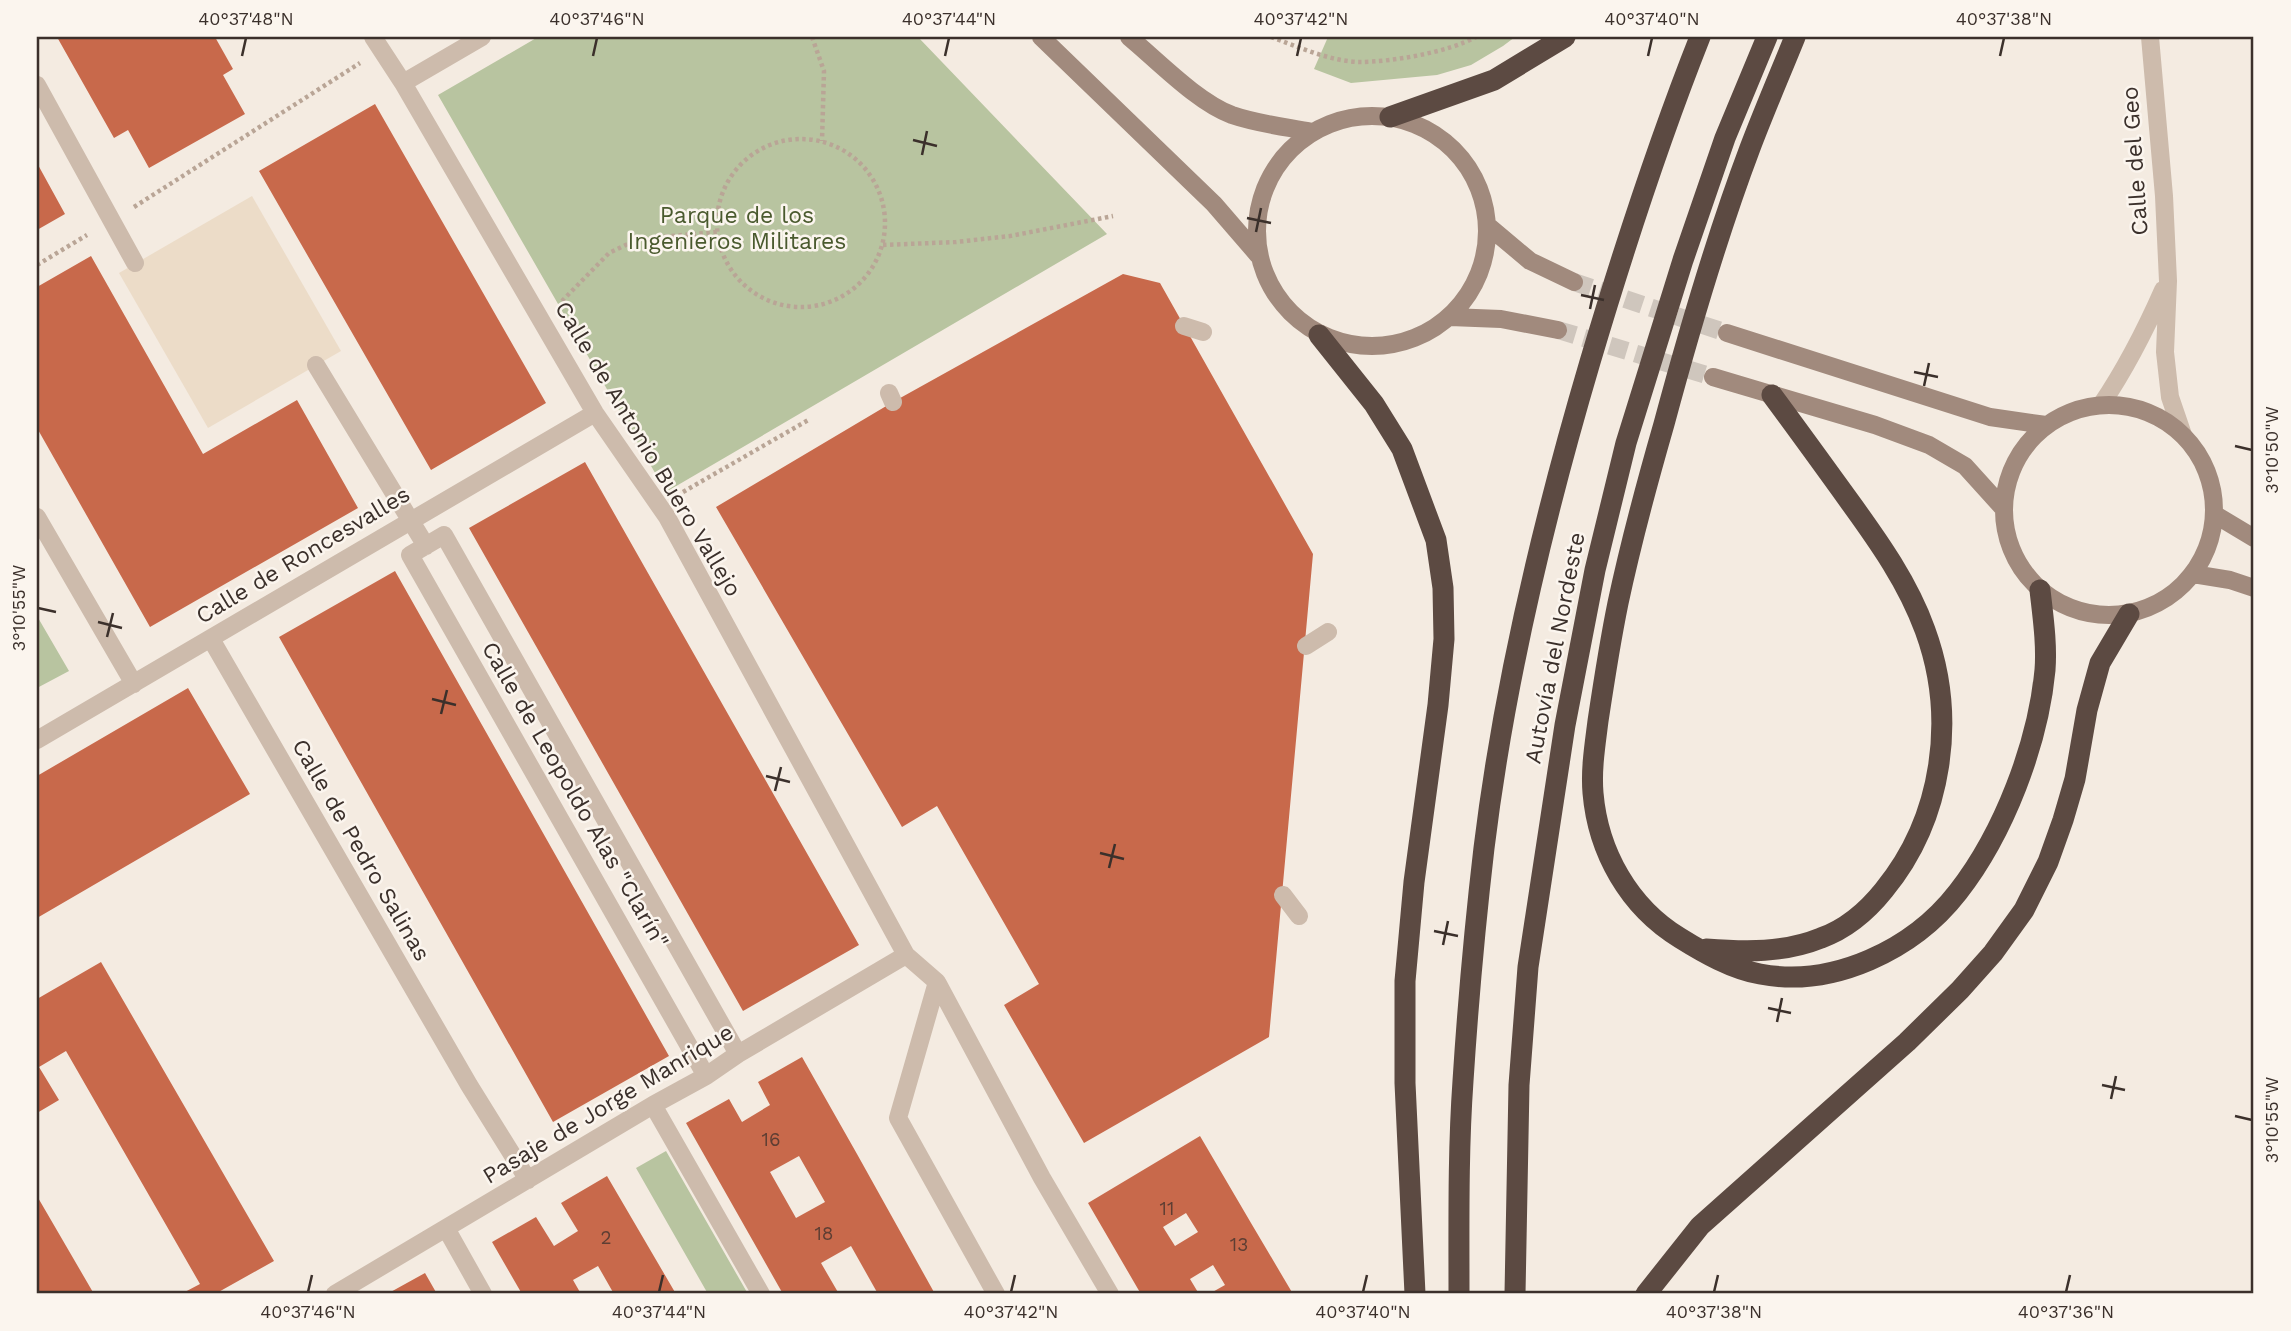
<svg xmlns="http://www.w3.org/2000/svg" width="2291" height="1331" font-family="'Work Sans',sans-serif">
	<style>
		.green { fill: #b8c4a0 }
		.plaza { fill: #ecdcc8 }
		.building { fill: #c8694b; fill-rule: evenodd }
		.lines { fill: none; stroke-linecap: round; stroke-linejoin: round }
		.secondary-tunnel { stroke: #cfc6bd; stroke-width: 18; stroke-dasharray: 18 9; stroke-linecap: butt }
		.path { stroke: #b9a596; stroke-width: 4.5; stroke-dasharray: 3.5 3.5; stroke-linecap: butt }
		.lane { stroke: #cdbbac; stroke-width: 18 }
		.street { stroke: #cdbbac; stroke-width: 18 }
		.secondary { stroke: #a18a7d; stroke-width: 18 }
		.highway { stroke: #5c4a42; stroke-width: 21 }
		.ticks { fill: none; stroke: #3b302b; stroke-width: 2.5 }
		.labels { text-anchor: middle; dominant-baseline: central; stroke-width: 5; stroke-linejoin: round; paint-order: stroke }
		.number-label { font-size: 19px; fill: #5e3e33 }
		.street-label { font-size: 23px; fill: #3b302b; stroke: #fbf5ee }
		.park-label { font-size: 23px; fill: #4a5a2e; stroke: #fbf5ee }
		.neatline { fill: none; stroke: #3b302b; stroke-width: 2.5 }
		.ticks-label { font-size: 18px; text-anchor: middle; fill: #3b302b }
	</style>
	<rect width="100%" height="100%" fill="#f4ebe1"/>
	<path class="green" d="M538 37H918L1107 234 666 492 438 95Z
		M1328 37H1515L1503 46 1471 65 1437 75 1351 83 1314 69Z
		M37 616 69 671 37 688Z
		M666 1151 748 1294H708L636 1168Z"/>
	<path class="plaza" d="M252 196 341 351 208 428 119 273Z"/>
	<path class="building" d="M57 37H215L233 69 223 75 245 114 149 168 128 130 114 138Z
		M375 104 546 403 431 470 259 171Z
		M37 163 65 214 37 230Z
		M91 256 203 454 297 400 358 508 150 627 37 428V287Z
		M1123 274 1160 283 1313 554 1269 1037 1084 1143 1004 1005 1039 984 937 806 902 827 716 507 893 402Z
		M585 462 859 945 743 1011 469 528Z
		M395 571 669 1056 553 1122 279 637Z
		M188 688 250 794 37 918V776Z
		M101 962 274 1261 215 1294H181L200 1284 66 1051 39 1067 59 1100 37 1113V999Z
		M802 1057 857 1154 935 1294H878L851 1246 821 1263 839 1294H783L686 1123 729 1099 742 1122 770 1105 758 1082ZM799 1156 825 1202 796 1218 770 1172Z
		M1200 1136 1251 1223 1293 1294H1209L1225 1285 1213 1265 1190 1279 1199 1294H1141L1138 1289 1088 1203ZM1186 1213 1198 1232 1175 1246 1163 1227Z
		M607 1176 676 1294H614L598 1266 573 1280 581 1294H522L492 1242 536 1217 554 1246 578 1231 561 1203Z
		M37 1196 94 1294H37Z
		M425 1273 437 1294H387Z"/>
	<g class="lines">
		<path class="secondary-tunnel" d="M1574 282 1727 333
			M1558 330 1713 377"/>
		<path class="path" d="M812 37 824 71 822 141
			M1271 37C1296 46 1332 62 1360 62 1391 62 1449 52 1476 37
			M717 223a84 84 0 1 1 168 0a84 84 0 1 1-168 0Z
			M134 207 360 63
			M883 245 956 242 1010 236 1113 216
			M37 265 87 235
			M562 301 609 253 638 239 717 232
			M683 492 810 419"/>
		<path class="lane" d="M1184 326 1203 332
			M889 393 893 402
			M1306 646 1328 632
			M1283 895 1299 916"/>
		<path class="street" d="M373 37 403 83 595 413 667 517 906 955 937 982 898 1118 996 1294
			M2150 37 2164 196 2168 281 2165 352 2170 397 2183 435
			M403 83 482 37
			M37 85 135 263
			M316 365 426 546
			M2101 405C2126 368 2145 331 2163 290
			M37 517 134 684
			M211 639 469 1085 528 1180
			M37 740 595 413
			M937 982 1042 1178 1110 1294
			M706 1076 410 555 444 535 738 1054
			M653 1105 761 1294
			M447 1230 483 1294
			M335 1294 653 1105 706 1076 738 1054 906 955"/>
		<path class="secondary" d="M1041 37 1214 204 1258 255
			M1129 37C1158 61 1197 102 1232 115 1258 124 1286 127 1312 132
			M1257 231a115 115 0 1 1 230 0a115 115 0 1 1-230 0Z
			M1487 225 1530 261 1574 282
			M1450 317 1501 319 1558 330
			M1727 333 1990 417 2046 425
			M1713 377 1875 425 1929 445 1965 466 2003 508
			M2004 510a105 105 0 1 1 210 0a105 105 0 1 1-210 0Z
			M2214 514 2254 538
			M2193 574 2230 580 2254 588"/>
		<path class="highway" d="M1795 37C1780 74 1764 111 1750 148 1716 238 1689 331 1664 424 1647 483 1631 542 1618 603 1610 642 1604 681 1598 721 1595 745 1591 769 1593 793 1598 852 1629 907 1680 938 1704 953 1732 969 1760 974 1833 988 1913 950 1958 892 2004 833 2038 744 2045 670 2047 644 2043 617 2040 590
			M1390 117 1494 80 1565 37
			M1319 335 1374 404 1402 449 1436 540 1443 588 1444 639 1438 705 1414 882 1405 981V1083L1415 1294
			M1706 949C1746 952 1784 953 1821 938 1846 929 1868 910 1884 890 1943 818 1957 717 1925 630 1908 583 1879 542 1850 502 1824 466 1798 430 1772 395
			M1459 1294C1459 1223 1458 1151 1463 1081 1468 1003 1475 925 1484 848 1504 684 1543 521 1590 362 1623 251 1658 143 1700 37
			M1515 1294 1519 1085 1528 967 1565 725 1595 570 1626 443 1683 260 1725 138 1767 37
			M1646 1294 1700 1226 1907 1042 1960 990 1993 953 2024 910 2048 862 2063 820 2075 779 2087 710 2100 663 2129 614"/>
	</g>
	<path class="ticks" d="M242 56 246 38M593 56 597 38M945 56 949 38M1297 56 1301 38M1648 56 1652 38M2000 56 2004 38M913 140 937 146M922 155 927 131M1247 218 1271 223M1256 232 1261 208M1581 295 1604 300M1590 309 1595 285M1914 372 1938 377M1924 386 1929 363M2235 446 2252 450M38 608 56 612M98 622 122 628M107 637 113 613M432 699 456 705M441 714 447 690M766 776 790 782M775 791 781 767M1100 853 1124 859M1109 868 1115 844M1434 931 1458 936M1443 945 1448 921M1768 1008 1791 1013M1777 1022 1782 998M2102 1085 2125 1090M2111 1099 2116 1076M2235 1116 2252 1120M308 1292 312 1275M659 1292 663 1275M1011 1292 1015 1275M1363 1292 1367 1275M1714 1292 1718 1275M2066 1292 2070 1275"/>
	<g class="labels">
		<g class="number-label">
			<text x="771" y="1139">16</text>
			<text x="1167" y="1208">11</text>
			<text x="824" y="1233">18</text>
			<text x="606" y="1237">2</text>
			<text x="1239" y="1244">13</text>
		</g>
		<g class="street-label">
			<text transform="translate(2135 161) rotate(-94)">Calle del Geo</text>
			<text transform="translate(648 449) rotate(59)">Calle de Antonio Buero Vallejo</text>
			<text transform="translate(303 555) rotate(-31)">Calle de Roncesvalles</text>
			<text transform="translate(1555 648) rotate(-79)">Autovía del Nordeste</text>
			<text transform="translate(575 795) rotate(60)">Calle de Leopoldo Alas "Clarín"</text>
			<text transform="translate(361 850) rotate(60)">Calle de Pedro Salinas</text>
			<text transform="translate(608 1104) rotate(-31)">Pasaje de Jorge Manrique</text>
		</g>
		<g class="park-label">
			<text x="737" y="215">Parque de los<tspan x="737" dy="26">Ingenieros Militares</tspan></text>
		</g>
	</g>
	<rect width="2291" height="1331" fill="none" stroke="#fbf5ee" stroke-width="77"/>
	<rect x="38" y="38" width="2214" height="1254" class="neatline"/>
	<g class="ticks-label">
		<text x="246" y="25">40°37'48"N</text>
		<text x="597" y="25">40°37'46"N</text>
		<text x="949" y="25">40°37'44"N</text>
		<text x="1301" y="25">40°37'42"N</text>
		<text x="1652" y="25">40°37'40"N</text>
		<text x="2004" y="25">40°37'38"N</text>
		<text transform="translate(2272 450) rotate(-90)" y="6">3°10'50"W</text>
		<text transform="translate(19 608) rotate(-90)" y="6">3°10'55"W</text>
		<text transform="translate(2272 1120) rotate(-90)" y="6">3°10'55"W</text>
		<text x="308" y="1318">40°37'46"N</text>
		<text x="659" y="1318">40°37'44"N</text>
		<text x="1011" y="1318">40°37'42"N</text>
		<text x="1363" y="1318">40°37'40"N</text>
		<text x="1714" y="1318">40°37'38"N</text>
		<text x="2066" y="1318">40°37'36"N</text>
	</g>
</svg>
